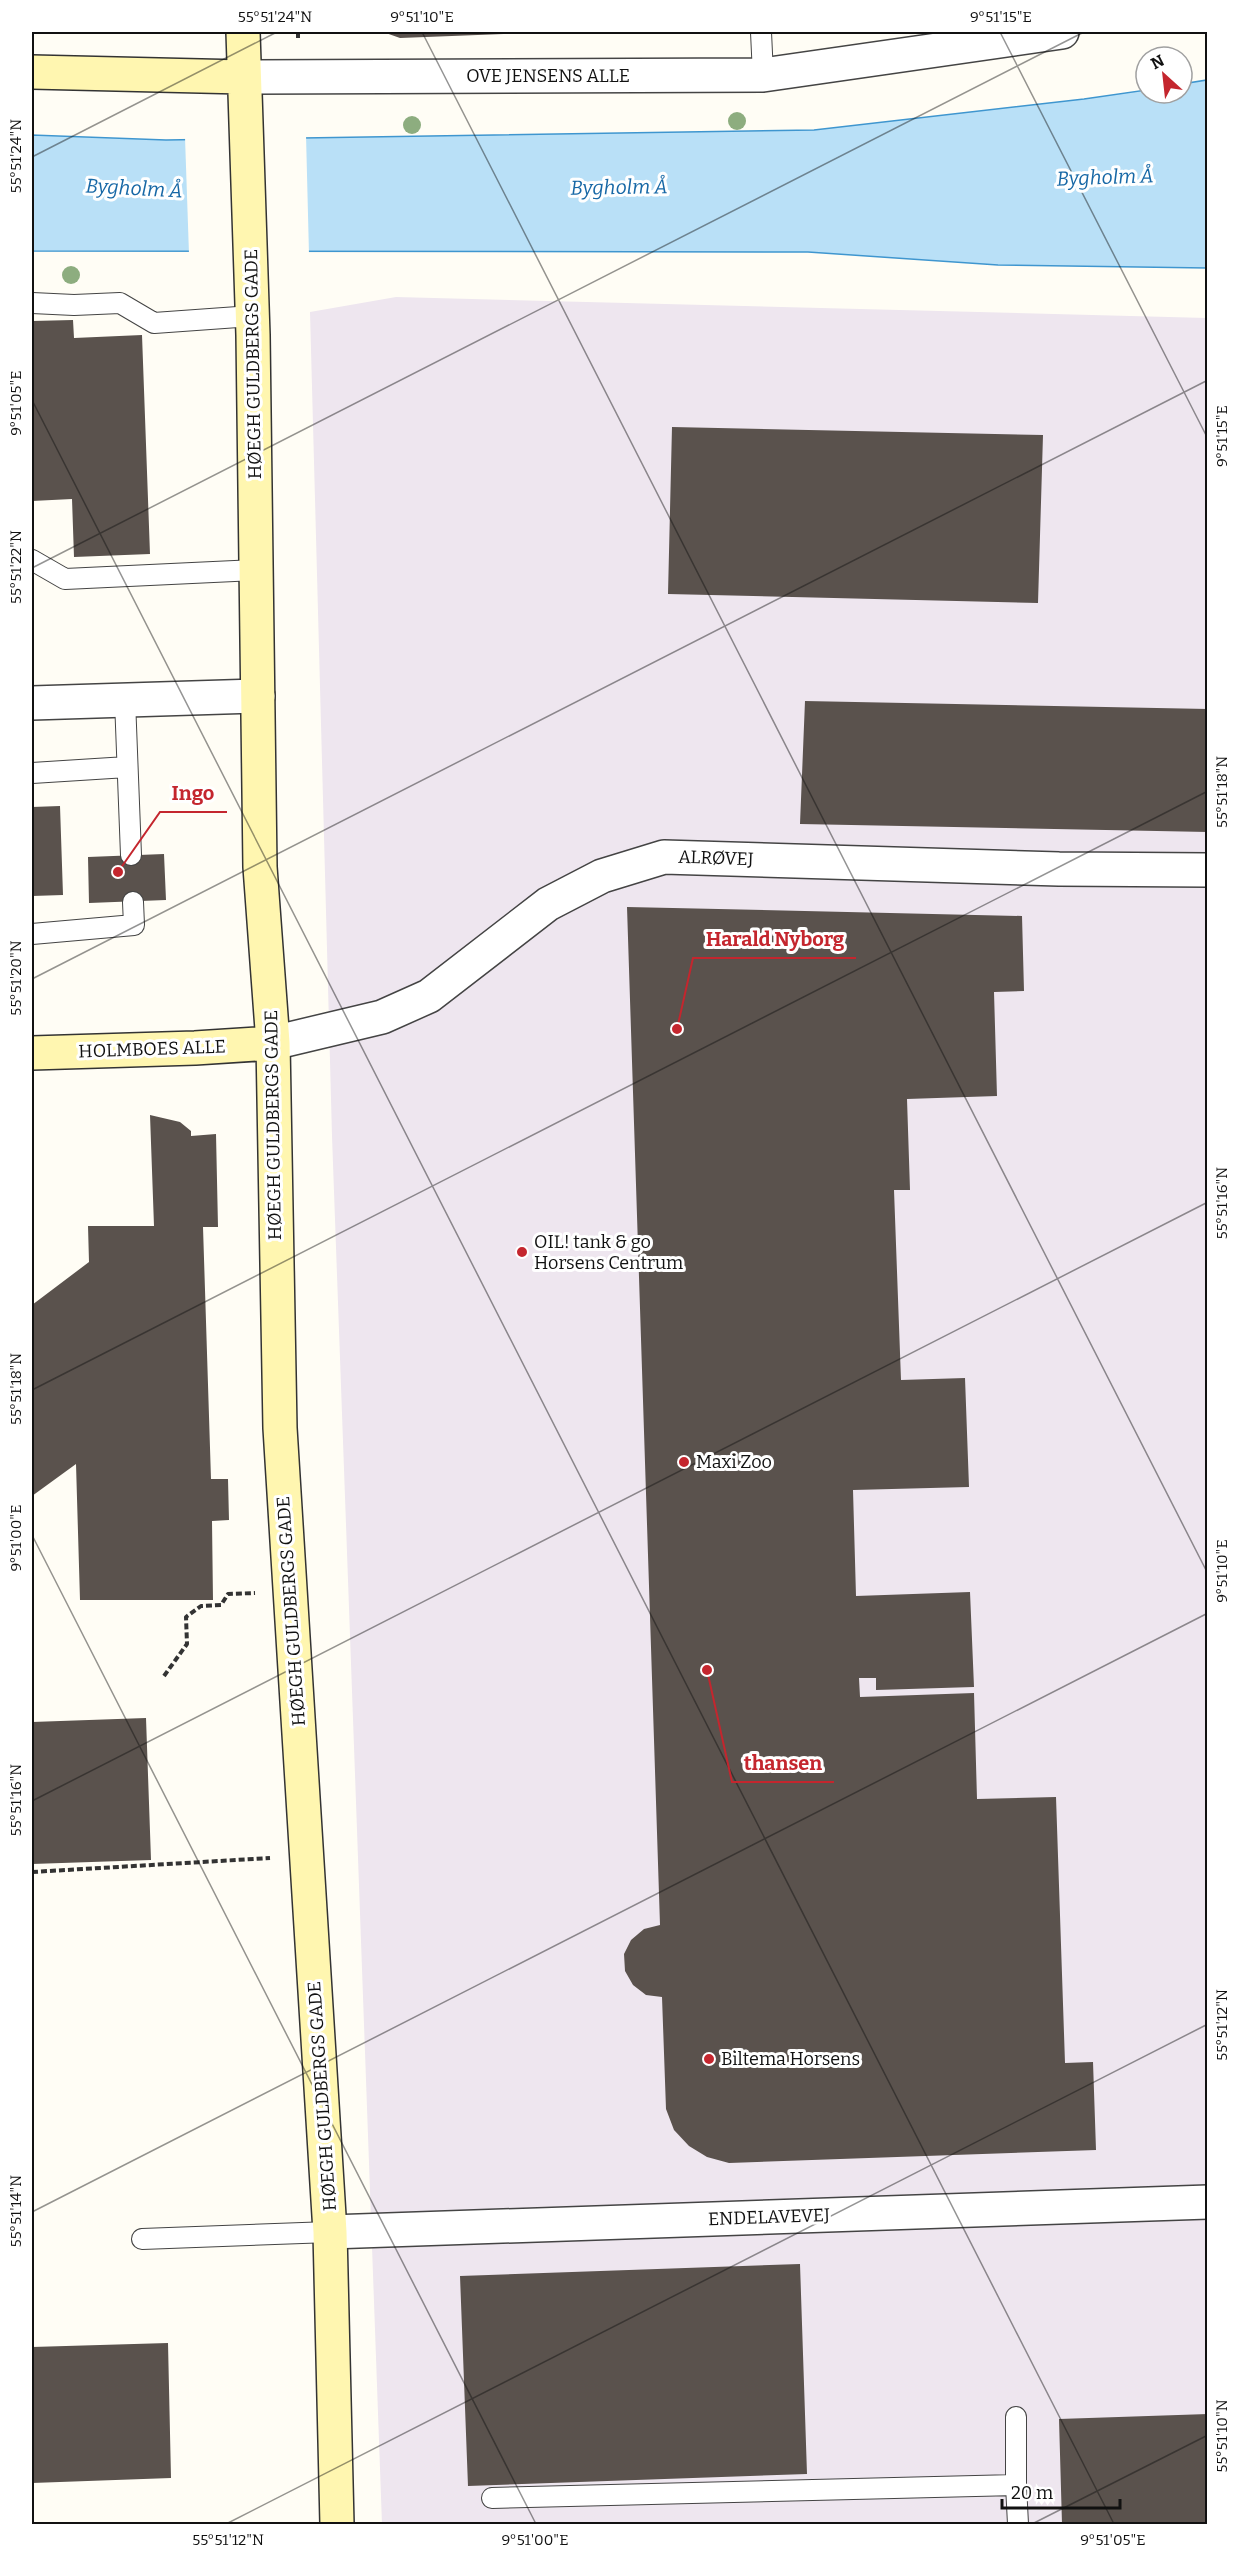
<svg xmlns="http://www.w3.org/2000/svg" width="1239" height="2556" font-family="Bitter,serif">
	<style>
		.industrial { fill: #eee6ef }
		.water { fill: #b9e0f7; stroke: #3f96cf; stroke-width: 1.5 }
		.pier { fill: #fffdf5 }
		.building { fill: #5a524d }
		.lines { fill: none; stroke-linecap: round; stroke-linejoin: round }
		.lane-casing { stroke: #444; stroke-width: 22 }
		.street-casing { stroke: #444; stroke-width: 36 }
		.secondary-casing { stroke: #333; stroke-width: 36 }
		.path { stroke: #333; stroke-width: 4; stroke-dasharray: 6 3; stroke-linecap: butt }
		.lane { stroke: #fff; stroke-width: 20 }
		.street { stroke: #fff; stroke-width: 33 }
		.secondary { stroke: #fff6b0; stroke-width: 33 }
		.tree { fill: #8dad7f }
		.ticks { fill: none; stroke: #111; stroke-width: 1.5; stroke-opacity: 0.45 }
		.poi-dot { fill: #c4262e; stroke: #fff; stroke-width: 2 }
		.labels { text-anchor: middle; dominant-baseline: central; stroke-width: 6; stroke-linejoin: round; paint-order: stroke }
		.street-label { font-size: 18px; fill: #111; stroke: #fff }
		.poi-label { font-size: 18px; fill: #111; stroke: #fff; text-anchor: start }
		.water-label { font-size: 20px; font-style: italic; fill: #1768a6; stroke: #fff }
		.leader { fill: none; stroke: #c4262e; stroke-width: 2 }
		.callout-dot { fill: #c4262e; stroke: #fff; stroke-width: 2 }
		.callout-label { font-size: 20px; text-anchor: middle; font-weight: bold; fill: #c4262e; stroke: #fff; stroke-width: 6; stroke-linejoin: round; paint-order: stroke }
		.neatline { fill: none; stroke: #111; stroke-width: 2 }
		.ticks-label { font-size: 15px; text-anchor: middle; fill: #111 }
	</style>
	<rect width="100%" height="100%" fill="#fffdf5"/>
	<path class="industrial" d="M396 297 1207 318V2524H382L332 1136 310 312Z"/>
	<path class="water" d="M1207 80V268L998 265 808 252 32 251V135L166 140 814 130 1084 99 1146 90V93H1182V84Z"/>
	<path class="pier" d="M306 135 309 255 189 254 185 137Z"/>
	<path class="building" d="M383 32H526V33L400 38Z
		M73 320 74 338 142 335 150 554 74 557 72 499 32 501V321Z
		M672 427 1043 435 1038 603 668 594Z
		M805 701 1208 709V832L800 824Z
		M60 806 63 895 32 896V807Z
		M164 854 166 900 89 903 88 857Z
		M627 907 1022 916 1024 991 994 992 997 1096 907 1099 910 1190H894L901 1380 965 1378 969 1487 853 1490 856 1596 970 1592 974 1687 876 1690V1678H859L860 1697 974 1693 977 1799 1056 1797 1065 2063 1093 2062 1096 2150 729 2163 707 2157 689 2146 674 2130 666 2109 662 1997 646 1995 633 1985 625 1971 624 1954 631 1940 644 1929 660 1925Z
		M150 1115 180 1122 191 1131V1136L216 1134 218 1227H203L211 1479H228L229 1520 212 1521 213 1600H80L76 1464 32 1496V1305L89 1262 88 1226H154Z
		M146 1718 151 1860 32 1864V1722Z
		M800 2264 807 2474 468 2486 460 2276Z
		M168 2343 171 2478 32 2483V2347Z
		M1208 2414V2524H1062L1059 2419Z"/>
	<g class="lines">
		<defs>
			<path id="lane" d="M761 32 763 75
				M32 303 74 305 120 303 154 323 252 316
				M32 560 65 579 256 570
				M125 700 131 855
				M32 773 127 767
				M32 934 134 925 133 902
				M142 2239 330 2232
				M1016 2417V2485
				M492 2498 1016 2485 1018 2524"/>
			<path id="street" d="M243 77 763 75 1062 32
				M32 703 258 696
				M273 1043 382 1017 429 996 548 904 602 876 664 857 1059 869 1208 870
				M330 2232 1208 2202"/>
			<path id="secondary" d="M243 32 253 335 260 867 273 1043 280 1428 330 2232 337 2524
				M32 72 243 77
				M32 1053 195 1048 273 1043"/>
		</defs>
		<use href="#lane" class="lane-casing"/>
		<use href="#street" class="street-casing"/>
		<use href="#secondary" class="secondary-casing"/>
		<path class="path" d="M298 32V40
			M164 1676 187 1644 186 1617 201 1606 221 1605 228 1594 255 1593
			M32 1872 270 1858"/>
		<use href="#lane" class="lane"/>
		<use href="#street" class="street"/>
		<use href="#secondary" class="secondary"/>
	</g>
	<g class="tree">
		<circle cx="737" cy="121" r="9"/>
		<circle cx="412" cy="125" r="9"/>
		<circle cx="71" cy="275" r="9"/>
	</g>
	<path class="ticks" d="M422 32 1208 1574M1000 32 1208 439M32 157 277 32M32 400 1114 2524M32 568 1084 32M32 979 1208 380M32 1390 1208 791M32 1535 536 2524M32 1801 1208 1202M32 2212 1208 1613M226 2524 1208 2024M1032 2524 1208 2435"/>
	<g class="poi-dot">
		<circle cx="522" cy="1252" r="6"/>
		<circle cx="684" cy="1462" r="6"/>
		<circle cx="709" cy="2059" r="6"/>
	</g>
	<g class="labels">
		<g class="street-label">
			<text x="548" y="76">OVE JENSENS ALLE</text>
			<text transform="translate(253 364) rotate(-91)">HØEGH GULDBERGS GADE</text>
			<text transform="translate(716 858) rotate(2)">ALRØVEJ</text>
			<text transform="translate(152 1049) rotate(-2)">HOLMBOES ALLE</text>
			<text transform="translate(273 1125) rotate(-91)">HØEGH GULDBERGS GADE</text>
			<text transform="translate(291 1611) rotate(-94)">HØEGH GULDBERGS GADE</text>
			<text transform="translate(322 2096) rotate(-94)">HØEGH GULDBERGS GADE</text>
			<text transform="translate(769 2217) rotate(-2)">ENDELAVEVEJ</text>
		</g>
		<g class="poi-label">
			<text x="534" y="1242">OIL! tank &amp; go<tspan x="534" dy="21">Horsens Centrum</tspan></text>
			<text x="696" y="1462">Maxi Zoo</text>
			<text x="721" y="2059">Biltema Horsens</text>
		</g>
		<g class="water-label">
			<text transform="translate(1105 177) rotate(-2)">Bygholm Å</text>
			<text transform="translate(619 187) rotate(-1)">Bygholm Å</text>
			<text transform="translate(134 188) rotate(3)">Bygholm Å</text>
		</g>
	</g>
	<path class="leader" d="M118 872L160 812H227M677 1029L693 958H856M707 1670L732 1782H834"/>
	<g class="callout-dot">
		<circle cx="118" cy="872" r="6"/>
		<circle cx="677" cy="1029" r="6"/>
		<circle cx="707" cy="1670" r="6"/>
	</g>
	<g class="callout-label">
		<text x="193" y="800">Ingo</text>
		<text x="775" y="946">Harald Nyborg</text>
		<text x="783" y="1770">thansen</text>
	</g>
	<rect width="1239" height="2556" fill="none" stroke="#ffffff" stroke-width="66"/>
	<g transform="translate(1164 75) rotate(333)"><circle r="28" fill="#ffffff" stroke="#a0a0a0" stroke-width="1.5"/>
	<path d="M0-4.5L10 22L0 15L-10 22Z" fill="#c4262e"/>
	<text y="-9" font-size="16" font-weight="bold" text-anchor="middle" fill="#111111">N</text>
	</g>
	<path d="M1002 2499v9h118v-9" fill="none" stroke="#111111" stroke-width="3"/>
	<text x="1011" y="2499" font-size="18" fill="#111111" stroke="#ffffff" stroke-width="4.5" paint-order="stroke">20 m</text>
	<rect x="33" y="33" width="1173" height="2490" class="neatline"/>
	<g class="ticks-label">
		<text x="275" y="22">55°51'24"N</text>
		<text x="422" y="22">9°51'10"E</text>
		<text x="1001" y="22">9°51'15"E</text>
		<text transform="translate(16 156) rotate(-90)" y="5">55°51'24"N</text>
		<text transform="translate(16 403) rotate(-90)" y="5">9°51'05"E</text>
		<text transform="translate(1222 436) rotate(-90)" y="5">9°51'15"E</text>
		<text transform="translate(16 567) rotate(-90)" y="5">55°51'22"N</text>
		<text transform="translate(1222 792) rotate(-90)" y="5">55°51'18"N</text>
		<text transform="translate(16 978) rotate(-90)" y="5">55°51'20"N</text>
		<text transform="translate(1222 1203) rotate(-90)" y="5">55°51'16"N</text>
		<text transform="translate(16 1389) rotate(-90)" y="5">55°51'18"N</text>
		<text transform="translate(16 1538) rotate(-90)" y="5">9°51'00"E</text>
		<text transform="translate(1222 1571) rotate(-90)" y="5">9°51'10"E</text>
		<text transform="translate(16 1800) rotate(-90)" y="5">55°51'16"N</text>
		<text transform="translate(1222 2025) rotate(-90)" y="5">55°51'12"N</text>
		<text transform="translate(16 2211) rotate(-90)" y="5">55°51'14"N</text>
		<text transform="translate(1222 2436) rotate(-90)" y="5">55°51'10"N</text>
		<text x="228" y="2545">55°51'12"N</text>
		<text x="535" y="2545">9°51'00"E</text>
		<text x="1113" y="2545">9°51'05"E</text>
	</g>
</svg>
